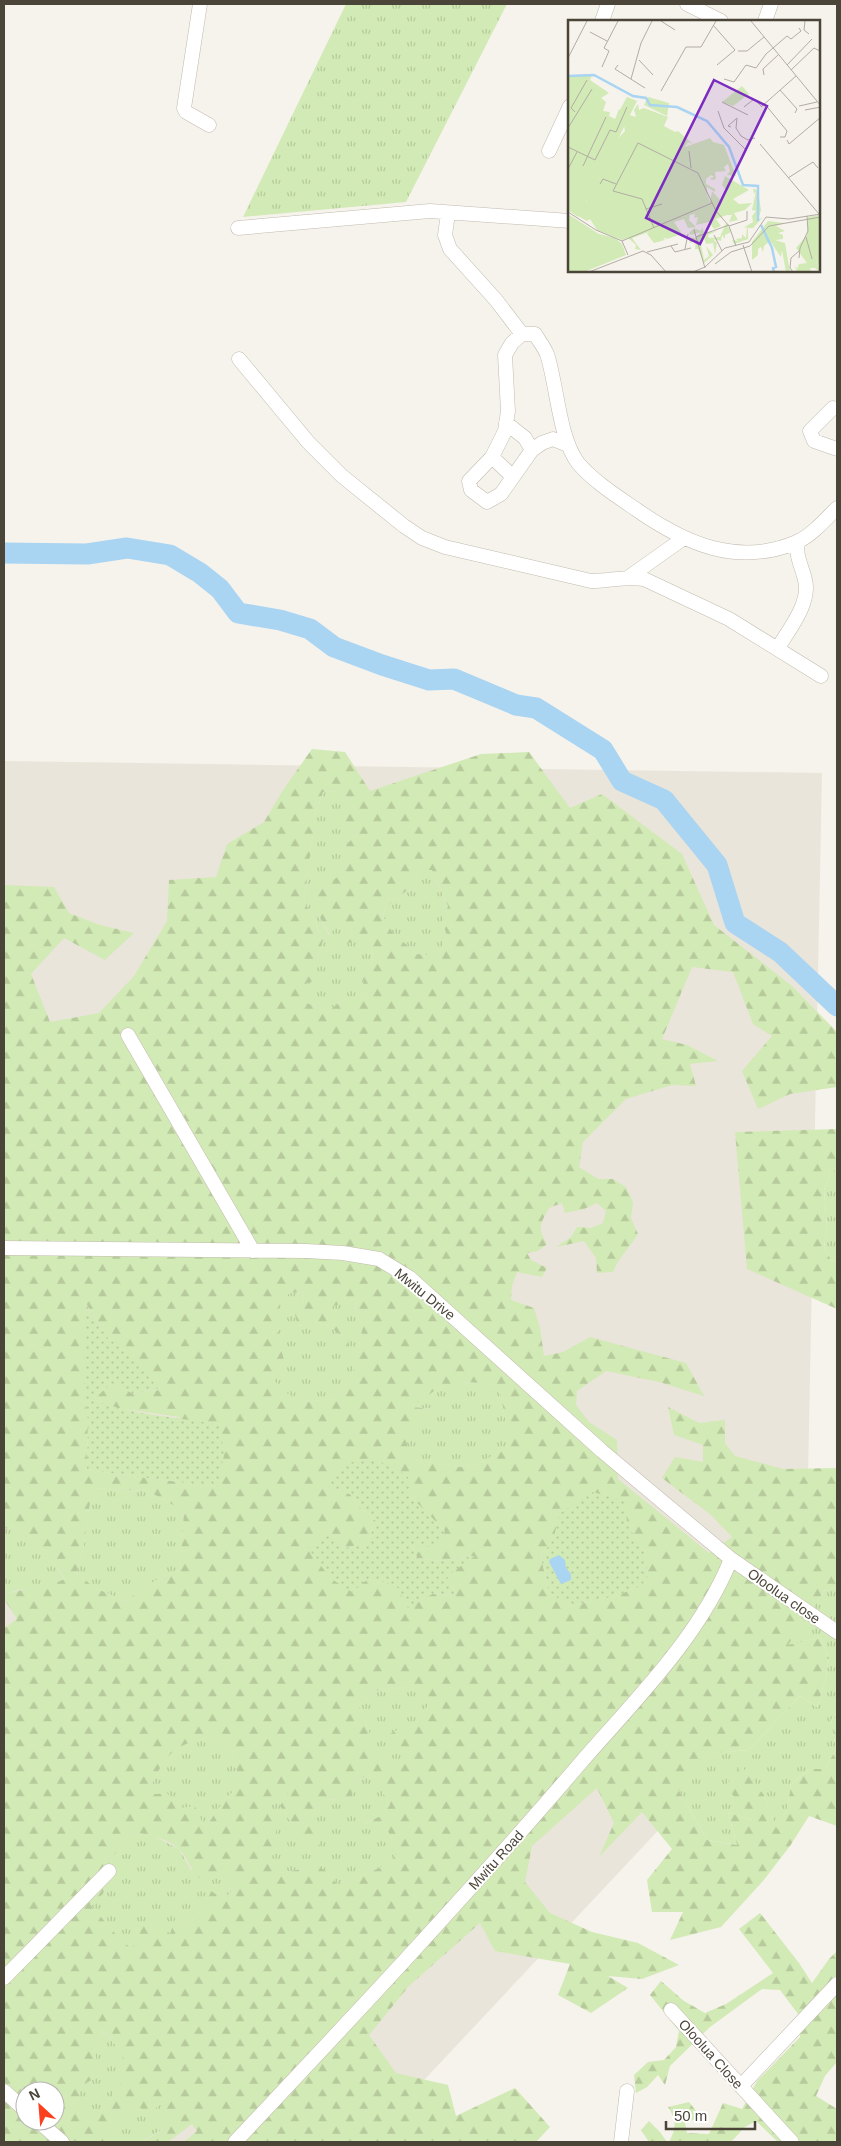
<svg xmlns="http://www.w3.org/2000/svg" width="841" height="2146" font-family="Arial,sans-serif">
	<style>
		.residential { fill: #eae5da; fill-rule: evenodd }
		.grass { fill: url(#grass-tufts) }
		.forest { fill: url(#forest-firs); fill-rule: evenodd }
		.garden { fill: url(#garden-dots) }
		.water { fill: #a9d4f2 }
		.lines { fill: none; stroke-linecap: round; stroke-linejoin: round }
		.river { stroke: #a9d4f2; stroke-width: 21 }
		.minor-casing { stroke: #c2bbae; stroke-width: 15 }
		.minor { stroke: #fff; stroke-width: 14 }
		.labels { text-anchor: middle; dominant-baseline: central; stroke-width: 4; stroke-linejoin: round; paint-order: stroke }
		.street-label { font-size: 14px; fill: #4b4439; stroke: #fff }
		.inset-river { fill: none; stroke: #a9d4f2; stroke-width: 2.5 }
		.inset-road { fill: none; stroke: #b2ada4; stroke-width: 1 }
		.view { fill: #7b2cbf; fill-opacity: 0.15; stroke: #7b2cbf; stroke-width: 2.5 }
		.inset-edge { fill: none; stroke: #4b4439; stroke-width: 2.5 }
	</style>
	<defs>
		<pattern id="grass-tufts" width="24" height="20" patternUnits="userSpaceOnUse" patternTransform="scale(1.25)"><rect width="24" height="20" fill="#d2eab5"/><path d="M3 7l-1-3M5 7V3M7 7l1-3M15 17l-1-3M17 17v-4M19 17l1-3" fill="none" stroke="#b6ca9c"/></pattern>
		<pattern id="forest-firs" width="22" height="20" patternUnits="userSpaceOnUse" patternTransform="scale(1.25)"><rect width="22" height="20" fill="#d2eab5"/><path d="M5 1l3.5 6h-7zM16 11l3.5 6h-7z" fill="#b6ca9c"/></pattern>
		<pattern id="garden-dots" width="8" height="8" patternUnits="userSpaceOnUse" patternTransform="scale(1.25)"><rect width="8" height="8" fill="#d2eab5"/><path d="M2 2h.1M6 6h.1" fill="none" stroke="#b6ca9c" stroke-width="1.8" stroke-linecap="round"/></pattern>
	</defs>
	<rect width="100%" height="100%" fill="#f6f3ec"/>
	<path class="residential" d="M4 761 822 773 804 1675 366 2142H4ZM25 2091H55V2121H25Z"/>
	<path class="grass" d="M346 4H507L406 202 243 217Z
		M339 791 354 806 361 830 346 845 349 865 341 876 323 886 316 911 329 935 339 921 352 932 345 944 372 933 373 970 363 978 366 998 349 996 327 1012 307 1003V982L317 980V962L323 940 304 900 316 811 323 792Z
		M418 870H432L448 907 443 922 447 937 438 956 417 954 393 933 382 915 392 901 412 887Z
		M837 1169V1262L831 1260 824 1247 827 1227 824 1190 830 1172Z
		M303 1292 304 1304 299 1326C319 1322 327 1322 342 1337V1363L350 1332 320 1310 356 1299 355 1314 363 1326 352 1378 333 1399 304 1402 286 1393 270 1377 285 1363C279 1342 275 1320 280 1299L290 1293Z
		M469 1382 499 1385 508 1434V1447L478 1464 459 1467 413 1460 405 1439 433 1409 411 1407 438 1388Z
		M92 1488 148 1491 184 1511 180 1569 155 1581 125 1601 95 1588 77 1573 84 1545Z
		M4 1528 24 1531 45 1551 65 1580 41 1588 18 1590 4 1595Z
		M837 1587V1718L831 1719 836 1749 825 1769H809L791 1785 787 1809 777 1830 764 1795 741 1766 752 1820 728 1812 737 1845 707 1840 679 1791 713 1753 749 1750 800 1696 817 1707 825 1681 829 1658 820 1637 787 1646 824 1591Z
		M404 1686 422 1691 429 1704 410 1733 405 1749 414 1763H390L372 1747 368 1727 359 1705 376 1690 385 1692Z
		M218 1735 234 1752 233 1763 243 1783 226 1798 205 1828 180 1808 146 1795C154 1781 161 1761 174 1751 185 1742 204 1738 218 1735Z
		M373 1774 390 1805 381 1816 364 1823 388 1831 398 1852 388 1864 361 1876 337 1884 326 1871 301 1869 279 1873 270 1857 273 1840 269 1803 289 1792 280 1806 302 1839 322 1858 312 1816 325 1800 352 1798 354 1781Z
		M131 1832 148 1833 179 1849 191 1870 231 1874 236 1887 224 1899 211 1892 204 1908 182 1931 176 1917 170 1934 132 1949 118 1937 90 1904 103 1893 112 1858Z
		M100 2030 116 2045 126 2062 120 2083 104 2111H71L82 2086 99 2075 95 2053Z
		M165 2101 166 2127 144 2140 146 2142H114L100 2132 122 2120 133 2104Z"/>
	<path class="forest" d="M312 749 345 752 370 791 481 754 529 752 570 808 602 794 682 854 714 925 792 986 837 1032V1087L790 1094 758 1109 742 1071 772 1036 753 1024 733 972 692 967 662 1039 687 1045 718 1061 690 1064 696 1086 672 1085 626 1099 583 1142 579 1167 598 1179H613L626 1187 633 1202 631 1218 638 1234C630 1247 619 1257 613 1272L597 1273 596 1258 584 1241 556 1247 571 1237 577 1227 591 1228 603 1223 606 1211 597 1203 584 1209 565 1213 562 1203 549 1208C540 1225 537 1227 547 1244L538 1251 527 1253 531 1260 547 1268 542 1277 517 1272 512 1286 511 1300 534 1308 540 1328 544 1356 563 1352 590 1337 686 1363 704 1396 659 1382 606 1371 577 1391 576 1405 589 1422 617 1440 618 1479 709 1553 732 1537 711 1515 662 1478 675 1457 703 1462V1445L674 1435 668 1407 699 1423 725 1420V1443L735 1456 783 1469 837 1468V1587L824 1591 788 1645 820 1637 829 1658 825 1681 817 1707 800 1696 749 1750 713 1753 679 1791 707 1840 737 1845 728 1812 752 1820 726 1786 741 1765 764 1795 777 1829 787 1809 791 1785 809 1769H825L836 1749 831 1719 837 1718V1826L809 1816 790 1846 763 1881 721 1927 670 1940 683 1912H652L647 1880 672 1849 642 1812 599 1857 614 1823 597 1788 532 1846 525 1882 550 1913 592 1932 638 1943 679 1965 642 1979 608 1976 628 1988 591 2013 558 1995 570 1964 495 1951 480 1923 409 1986 369 2035 396 2073 448 2085 456 2116 515 2088 550 2127 536 2142H184L197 2131 192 2124 168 2142H146L144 2141 166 2127 164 2102 149 2113 133 2104 122 2120 101 2132 114 2142H4V1625L6 1627 17 1619 4 1599V1595C24 1588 45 1588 65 1579L45 1551 24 1531 4 1528V885L54 887 69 913 100 925 134 933 105 960 64 938 31 974 50 1022 99 1013 134 976 167 921 169 880 216 877 227 844 264 822 283 790ZM339 791 354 806 340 825 361 830 346 845 349 865C339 878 328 886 312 886V899L316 911 330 935 339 921 352 932 344 945 372 933 373 970 363 978 366 998 349 996 327 1012 307 1003V983L317 981V962L323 940 304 900 316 811 323 792ZM418 870H432L448 906 443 922 447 937 438 956 417 954 393 933 382 915 392 901 412 887ZM303 1292 304 1304 294 1311 298 1326C319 1322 327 1322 342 1337V1366L351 1332 321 1310 356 1299 355 1314 363 1326 352 1378 333 1399 304 1402 286 1393 270 1377 285 1363C279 1342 275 1320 280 1299L290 1293ZM85 1302 107 1337 140 1365 159 1390 132 1393 112 1383 92 1400 117 1408 179 1417 217 1487 87 1470 88 1421 85 1399ZM469 1382 499 1385 508 1434V1447L478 1464 459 1467 413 1460 405 1439 434 1409 412 1407 438 1388ZM329 1487 410 1496 444 1530 413 1546 417 1558 440 1561 473 1556 447 1576 456 1595 432 1594 409 1607 396 1585 368 1579 330 1534 345 1548 367 1543 376 1521 360 1508 350 1494ZM92 1488 148 1491 184 1511 180 1569 155 1581 125 1601 95 1588 77 1573 84 1545ZM627 1524 645 1553 648 1576 641 1586 615 1596 571 1606 549 1593 541 1557 554 1537ZM404 1686 422 1691 429 1704 410 1733 399 1729 384 1737 405 1749 413 1762 390 1763 373 1747 368 1727 359 1705 376 1690 385 1692ZM218 1735 234 1752 233 1763 243 1783 226 1798 205 1828 195 1806 180 1808 167 1793 146 1795C154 1781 161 1761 174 1751 185 1742 204 1738 218 1735ZM373 1774 390 1805 381 1816 363 1824 388 1831 398 1852 388 1864 361 1876 337 1884 326 1871 312 1863 301 1869 280 1873 270 1857 289 1845 273 1840 278 1826 269 1803 288 1793 280 1806 302 1839 323 1859 312 1816 325 1800 352 1798 354 1781ZM131 1832C145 1833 169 1839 179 1849 186 1855 190 1869 199 1878L231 1875 236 1887 224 1899 211 1891 204 1908 182 1931 176 1916 170 1934 161 1923 143 1926 132 1949 118 1937 90 1904 103 1894 112 1858ZM101 2030 116 2045 126 2062 120 2083 104 2111H71L82 2086 99 2075 95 2053ZM25 2091H55V2121H25Z
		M837 1129V1169L830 1172 824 1190 827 1227 824 1247 831 1260 837 1262V1309L747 1269 735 1132Z
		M760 1913 799 1963 812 1983 829 1959 837 1951V2062L825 2076 816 2096 837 2109V2136L835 2142H778L756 2121 745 2127 731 2142H669C676 2129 677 2120 668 2107L689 2102 701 2117 685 2123 687 2133 709 2134 723 2103 742 2109 757 2081 800 2037 798 2014 780 1990 762 1989 710 2027 670 2066 665 2085 658 2075 647 2087 636 2093 634 2075 648 2062 664 2060 676 2047 679 2031 650 1995 661 1981 684 2001 705 2013 726 2004 773 1973 739 1929Z
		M649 2121 660 2132 667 2142H649L641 2130Z"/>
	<path class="garden" d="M84 1301 107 1337 141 1365 159 1390 132 1393 112 1383 93 1400C133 1415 178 1417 220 1425L224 1455 217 1487 87 1470 88 1421 85 1399Z
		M371 1459 392 1466 408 1477 410 1496 445 1531 437 1547 413 1546 417 1558 440 1561 475 1556 447 1576 456 1595 432 1594 408 1608 396 1585 368 1579 352 1592 330 1578 308 1548 330 1534 345 1548 367 1543 376 1521 360 1508 350 1494 328 1487 343 1464Z
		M593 1492 626 1501 627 1524 645 1553 648 1576 641 1586 615 1596 571 1606 549 1593 541 1557 554 1537 559 1514Z"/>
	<path class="water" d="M559 1555 565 1560 566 1568 571 1574V1580L561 1584 549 1562 550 1559Z"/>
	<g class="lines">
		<path class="river" d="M4 553 87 554 127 548 170 555 200 573 220 589 238 613 280 620 310 629 334 647 382 665 429 680 454 679 516 705 536 708 603 750 622 781 664 800 717 865 735 923 780 952 837 1006"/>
		<defs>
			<path id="minor" d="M200 4 184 108 186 112 209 125
				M687 4 721 21
				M602 21 608 4
				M765 21 771 4
				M549 151 570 106
				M448 213 445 235 450 249 496 300 522 334
				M238 228 430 211 570 221
				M239 359 308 442 342 476 404 526 422 538 445 547 591 581C609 581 626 576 644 579L729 619 821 676
				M833 408 810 431 814 441 837 449
				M506 423 525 438 532 450 501 494 487 502 471 490 469 481 492 457 505 431 508 411 505 355 512 343 522 334H535C539 341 544 347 547 354 557 385 559 438 578 463 593 481 618 497 637 510 686 544 738 567 797 542 812 535 825 520 837 508
				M532 450 542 443 553 439 568 445
				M492 457 512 476
				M629 577 684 538
				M778 648C789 629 811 603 805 580 802 566 795 556 798 541
				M128 1035 253 1251
				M4 1248 306 1251 343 1253 379 1259 410 1278 602 1451 731 1559 837 1632
				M4 1978 109 1871
				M671 2010 792 2142
				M741 2086 837 1984
				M4 2091 25 2110
				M38 2121 62 2142
				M235 2142C353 2017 471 1891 583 1760 637 1698 700 1636 731 1559
				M621 2142 627 2091"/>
		</defs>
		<use href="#minor" class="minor-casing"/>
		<use href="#minor" class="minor"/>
	</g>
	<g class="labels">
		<g class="street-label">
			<text transform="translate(425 1294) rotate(39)">Mwitu Drive</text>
			<text transform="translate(784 1596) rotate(35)">Oloolua close</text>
			<text transform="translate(496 1860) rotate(-48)">Mwitu Road</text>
			<text transform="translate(711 2054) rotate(48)">Oloolua Close</text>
		</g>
	</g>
	<g transform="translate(568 20)">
		<rect width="252" height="252" fill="#f6f3ec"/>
		<path d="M174 66 181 74 165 86 154 82ZM80 77 101 83 99 96 76 85ZM0 194 31 214 47 218 54 224 58 235 16 252H0ZM252 195V249L242 222 241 200Z" fill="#d2eab5"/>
		<path d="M70 84 71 90 76 88 100 97 96 106 107 112 110 111 125 124 120 122 117 127 142 118 145 122 156 125 168 156 159 155 162 151 160 144 156 147 158 151 147 152 148 159 144 160 142 158 146 157 143 155 138 159V164L147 169V172L139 167V174L142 182 144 171 154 182 159 171 154 165 157 156 181 170 165 179 171 184 184 183 177 190 166 193 170 200 161 202 164 195H159L148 199 153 206 146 209 141 202 128 205 130 197 126 198 127 194 122 195 121 200 128 207 120 208 116 199 106 202 114 214 99 219 95 217 97 220 86 223 79 214 81 212 64 218 73 230 67 229 68 225 60 218 54 220 29 210 22 199 19 201 10 196V189L19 181 14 175 15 181 11 182 10 187 6 186 10 176 6 177 11 175 10 169 15 163 14 154 17 153 19 167 24 164 19 161 21 158 28 161 31 157 25 153 29 145 36 142 38 131 57 111 55 100 53 105 52 102 50 114 42 112 43 109H49L44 104 49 106 51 102 44 99H52L53 93 48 97 51 89 57 94 56 99 58 94 68 97 66 90ZM185 168 190 171 193 190 190 200 195 197 185 208H180V219L166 224 164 220 170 221 168 219 174 218V214L178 218 179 207 175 208 185 202 184 196 188 191 184 190 188 171 186 174ZM251 195 252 201 248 205 250 199 242 201 243 209 246 206 247 209 242 217 252 252 247 248H242L243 252H229L226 245 229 249 231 244 239 243 228 228 239 215 240 197ZM200 201 216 203 208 206 217 211 210 213 215 215V219L207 220 217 223 222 252H218L214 230 213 237 202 221 196 226 195 232 193 227 190 229V235L184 240V222ZM158 203 163 212 157 215V219L154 215 153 221 145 219 149 223 147 234 145 223 138 224 136 218 132 220 136 240 141 236 138 226 145 235 136 243 130 229H127L128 220 122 223 120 217 127 218 133 212 123 215 121 213 126 208 133 211 134 207 136 213 149 211 140 215 141 218 152 217Z" fill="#d2eab5"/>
		<path d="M24 55 22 60 41 73 33 78 38 82 35 91 42 92 41 96 47 99 59 77 69 81 34 151H39L35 152 37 159 31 163V157L10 197 0 190V57Z" fill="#d2eab5"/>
		<path class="inset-river" d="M0 56 26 55 65 76 78 78 82 85 109 87 139 101 161 127 175 165 190 166V201M193 205 204 228 208 247 205 248 206 252"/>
		<path class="inset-road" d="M93 1 107 10M183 1 253 86M237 1 236 10 241 14M145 5 167 30 149 45M22 12 39 21M170 31H179L196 17M0 38 19 1M71 40 85 55M50 45 47 49 77 68M219 45 244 19M34 47 41 31 36 28 50 1M223 50 246 28 252 31M196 55 195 49 210 35M63 59 73 23 84 1M156 59 166 62 178 45 188 48 198 34 219 16 223 19 233 11 231 8M212 70 229 89 227 93M93 71 118 27H133L148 1M154 82 180 95M196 83 219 111 217 117H212M231 86 249 82M176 87 186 79 193 86M193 87 228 56M237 90 253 87M150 91 156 108 177 129M7 92 3 88 19 60M163 107 160 106 169 98 168 108 173 116 180 120 187 118M0 108 24 69M219 120 221 124 253 97M192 124 251 194M0 127 27 140 42 110 48 112 59 87M121 131 123 148M15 146 38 97M0 149 9 132M220 158 245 142 250 148M32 164 35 159 48 164M78 189 94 184M0 192 28 210 54 221 60 235M161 206 179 200V191M86 208 74 179 45 171 70 123 130 153 148 191 161 206 168 226M126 210 137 248M146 215 154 231M128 217 161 205M238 217 244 239M54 221 144 183M175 225 184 252M103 226 107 232 123 228M117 229 120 214M79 232 110 224M231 238 232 228 240 211 239 196M147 244 163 232 182 226 201 206 253 197M21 252 75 231 83 235 98 252M125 252 137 247 157 228 181 222 198 197 221 199 253 194M225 252 222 248 223 238 231 231"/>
		<path class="view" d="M146 60 199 86 132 224 78 198Z"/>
		<rect width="252" height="252" class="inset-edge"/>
	</g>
	<rect width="841" height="2146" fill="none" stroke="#4b4439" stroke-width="10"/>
	<g transform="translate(40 2106) rotate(334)"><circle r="24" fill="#ffffff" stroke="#b7b4b0"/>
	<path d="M0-4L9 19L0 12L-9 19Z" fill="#fc3f1d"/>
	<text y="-8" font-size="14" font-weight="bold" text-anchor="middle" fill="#4b4439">N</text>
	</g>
	<path d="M666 2121v8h89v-8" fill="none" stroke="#4b4439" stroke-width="2.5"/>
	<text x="674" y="2121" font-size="15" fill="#4b4439" stroke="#ffffff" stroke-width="4" paint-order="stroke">50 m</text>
</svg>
